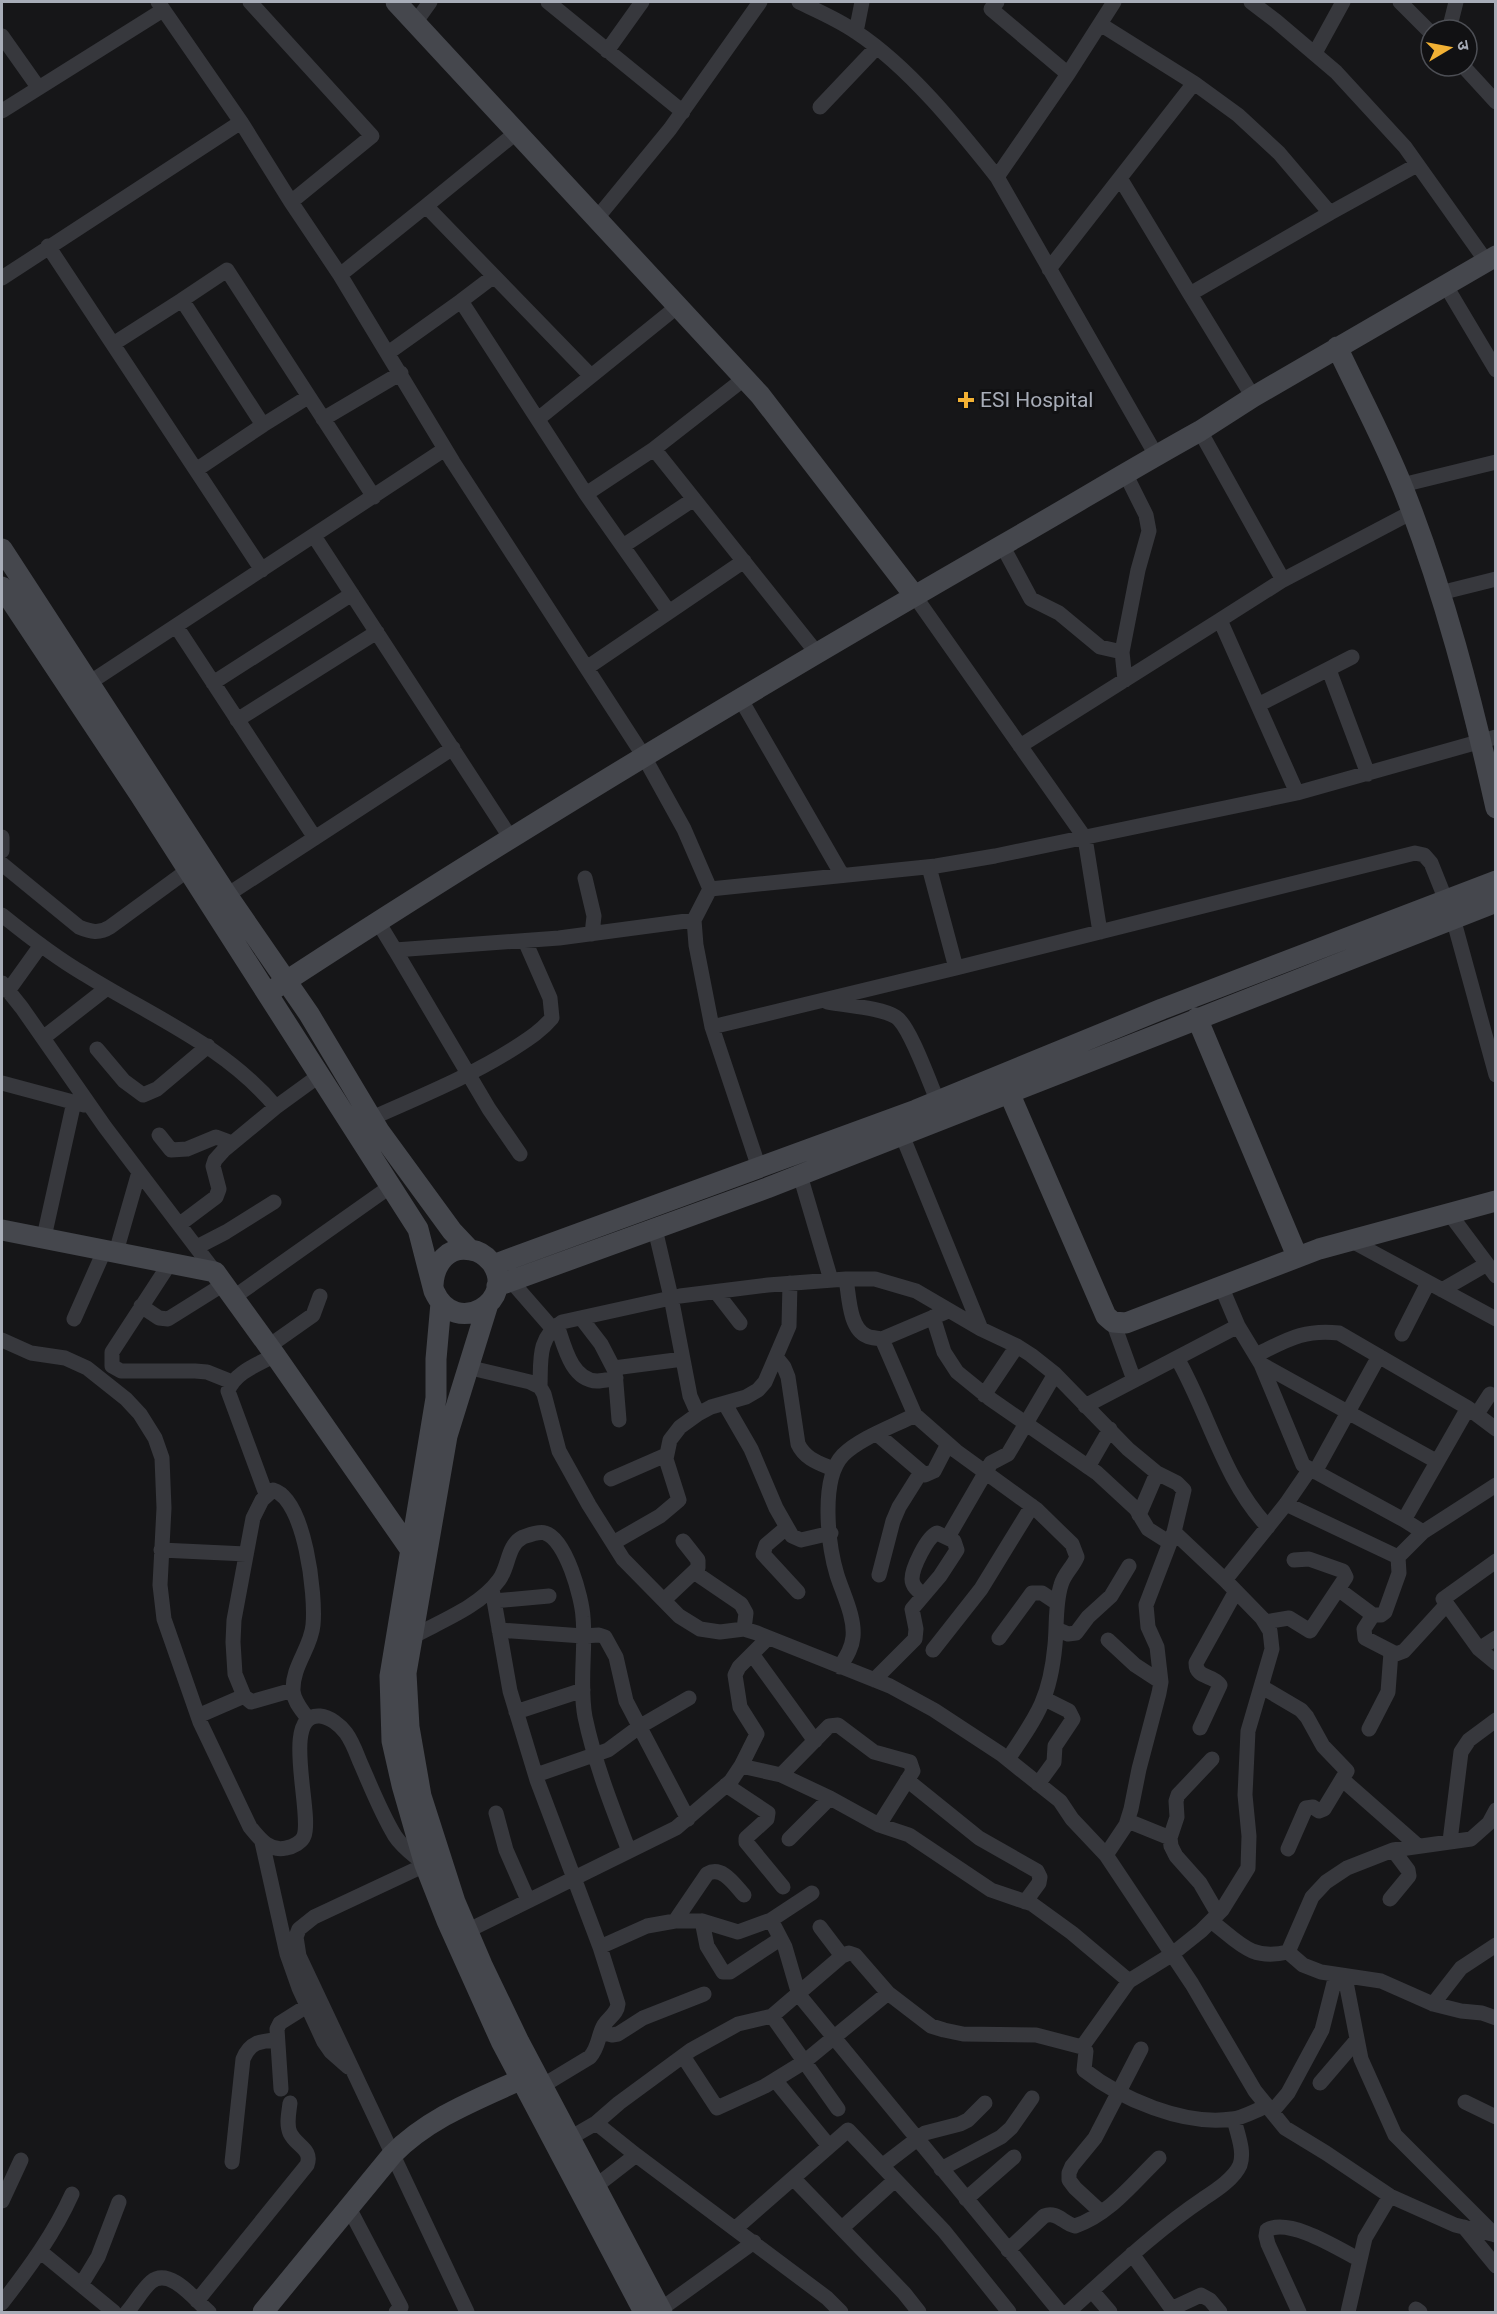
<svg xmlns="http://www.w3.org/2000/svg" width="1497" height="2314" font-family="Roboto,'Noto Sans Devanagari',sans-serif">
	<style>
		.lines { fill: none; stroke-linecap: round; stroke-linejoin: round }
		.street { stroke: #37383d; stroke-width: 15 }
		.secondary { stroke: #45474d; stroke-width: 21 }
		.poi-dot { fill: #f2b134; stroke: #111113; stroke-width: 2 }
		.labels { text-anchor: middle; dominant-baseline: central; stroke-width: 6; stroke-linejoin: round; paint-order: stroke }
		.poi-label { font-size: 21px; fill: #a8adb8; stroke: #111113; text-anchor: start }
	</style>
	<rect width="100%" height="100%" fill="#161618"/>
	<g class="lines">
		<path class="street" d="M158 2 241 122 291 202 340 275 453 462 643 755 684 829 710 889 936 866 995 856 1297 793 1496 737
			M250 2 372 136 291 202
			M548 2 683 112
			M799 2C818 11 839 20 856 32 909 67 958 128 997 177
			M997 2 991 9 1068 74 1114 2
			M1251 2 1276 21 1336 72 1405 147 1486 261
			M1400 2 1431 33
			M415 23 430 2
			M1100 24 1194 83
			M1449 30 1456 2
			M856 32 862 2
			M2 36 38 87
			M607 51 642 2
			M1315 53 1343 2
			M1463 66 1496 102
			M1068 74 997 177 1156 455
			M820 107 876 48
			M2 111 163 10
			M1120 178 1190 294
			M426 206 517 132
			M597 218 670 129 760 2
			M48 246 262 570
			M1049 269 1194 83 1238 115 1279 153 1330 213 1417 165
			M340 275 426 206 591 376
			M2 278 241 122
			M1446 286 1496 370
			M182 300 227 270 374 497
			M461 301 494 276
			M113 344 182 300 263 425 196 470
			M388 353 461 301 586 494 654 449 816 652
			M1253 397 1190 294 1330 213
			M323 419 401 373
			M538 419 678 306
			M263 425 308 397
			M1200 431 1283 580 1412 512
			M654 449 745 378
			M1402 485 1496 462
			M586 494 669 612 588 667
			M314 536 510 837
			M1002 545 1031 599 1059 613 1100 647 1122 652
			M623 546 694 499
			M1283 580 1220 620 1297 793
			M1440 593 1496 579
			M914 595 1085 838 1100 932
			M669 612 744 561
			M176 626 315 838
			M1329 670 1368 774
			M1125 680 1122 652 1138 570 1149 531 1146 515 1125 473
			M89 683 445 449
			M213 683 352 594
			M740 698 842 875
			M1258 705 1352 657
			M237 720 377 632
			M1020 746 1220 620
			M2 837V851
			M2 864 79 927C91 932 99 934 110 927L188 870
			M929 867 956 968
			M585 878 594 916 592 934
			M710 889 694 920 696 945 712 1027 759 1168
			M227 895 453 748
			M2 915C28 936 55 957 84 974 151 1016 224 1045 276 1107
			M378 922 395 950 559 938 694 920
			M395 950 489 1109 520 1154
			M2 983 22 1008 105 1127 215 1272
			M2 989 8 991 41 945
			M827 1002C846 1006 880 1007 896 1017 910 1026 930 1084 938 1102
			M712 1027 956 968 1415 853 1424 855 1431 863 1453 918 1496 1075
			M43 1038 107 988
			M97 1049 124 1081 143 1095 157 1089 208 1046
			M2 1083 84 1105
			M372 1118C421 1096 471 1076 516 1047 530 1038 542 1030 552 1018L550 998 525 941
			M159 1135 171 1150 187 1149 216 1137 232 1143
			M902 1135 981 1329
			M800 1175 831 1280
			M1449 1213 1496 1276
			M180 1224 216 1197 219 1189 213 1166 215 1160 224 1150 276 1107 320 1075
			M655 1229 671 1297 690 1396 698 1414
			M44 1237 74 1102
			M1350 1240 1496 1319
			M197 1247 226 1232 274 1202
			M116 1252 139 1172
			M170 1263 112 1352V1366L121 1371H195L207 1372 232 1382
			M846 1279C849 1295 849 1329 867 1336 871 1338 877 1338 882 1339
			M511 1281 552 1328
			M1221 1286 1238 1326 1261 1364 1303 1465 1404 1520 1468 1408 1339 1333C1303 1329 1287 1340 1256 1355
			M1442 1290 1487 1264
			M716 1292 740 1323
			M234 1297 391 1186
			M141 1306 159 1318 168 1319 224 1284
			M948 1311 882 1339 915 1415 956 1451 1036 1509 1072 1544 1077 1557C1073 1567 1064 1574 1061 1585 1055 1604 1057 1625 1055 1645 1050 1699 1037 1716 1008 1759
			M933 1317 944 1352 957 1372 989 1398 1097 1473 1136 1509 1148 1529 1170 1543
			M581 1318 601 1344 615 1371 619 1420
			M74 1319 105 1249
			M1113 1322 1134 1380
			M557 1325C564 1345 571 1380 597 1381 603 1381 610 1379 616 1378
			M1402 1334 1428 1283
			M2 1340 31 1353 65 1358 87 1368 126 1399 140 1414 155 1438 162 1458 164 1508 160 1585 164 1619 200 1722 250 1827C259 1838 269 1852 286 1848 293 1847 302 1842 304 1836 313 1813 280 1713 320 1716 330 1717 340 1725 346 1733 352 1741 356 1752 360 1762 371 1787 381 1813 395 1836 402 1847 415 1856 425 1865L314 1917 299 1929 296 1937 299 1956 467 2312
			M269 1346 313 1315 320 1296
			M776 1357 784 1367 788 1377 798 1444C805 1459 819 1463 833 1469
			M1177 1358C1209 1414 1223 1479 1268 1527
			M1261 1364 1436 1461
			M467 1367 530 1382 540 1387 544 1394 559 1451 589 1505 623 1559 679 1616 700 1629 720 1632 744 1629 757 1633 890 1686 934 1710 1001 1754 1060 1801 1072 1819 1106 1855 1192 1984 1255 2091 1285 2128 1326 2153 1390 2196 1455 2225 1496 2235
			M614 1368 683 1359
			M540 1387C541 1360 537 1338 562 1322L680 1296 768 1285 846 1279H875L916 1291 981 1329 1017 1346 1031 1355 1055 1374 1128 1449 1157 1473 1177 1483 1184 1490 1174 1532 1146 1605 1148 1627 1157 1647 1161 1682 1159 1693 1139 1769 1131 1809 1126 1825 1106 1855
			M984 1395 1017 1346
			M725 1404 751 1449 776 1508 792 1536 801 1540 831 1533
			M1085 1406 1238 1326
			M1468 1408 1496 1429
			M1477 1414 1490 1394
			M877 1434 925 1475 934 1471 948 1444
			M1088 1467 1110 1429
			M1315 1472 1379 1356
			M611 1479 666 1455
			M266 1494 228 1391C235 1372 259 1364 275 1355
			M1286 1504 1398 1557 1423 1532
			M1139 1515 1157 1473
			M1404 1520 1423 1532 1496 1485
			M786 1528 766 1545 763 1554 798 1592
			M948 1537 991 1463 1008 1454 1055 1374
			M613 1543 660 1516 679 1500 666 1459 670 1440 680 1427 698 1414 711 1407 746 1397 758 1390 765 1382 789 1326 790 1283
			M161 1550 246 1554
			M1496 1561 1443 1599 1479 1649 1496 1663
			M694 1572 741 1604 746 1613 744 1629
			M879 1575 893 1521 899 1507 921 1472
			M1225 1580 1286 1504 1310 1469
			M492 1589 510 1691 537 1780 600 1947 618 2004C617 2014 609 2017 604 2025 598 2035 599 2047 590 2057L542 2086
			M1338 1589 1373 1615H1381L1385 1612 1399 1573 1398 1557
			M664 1600 698 1568V1560L683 1541
			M494 1601 549 1596
			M1373 1615 1364 1629 1365 1638 1396 1654 1404 1651 1447 1604
			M1265 1622 1289 1618 1310 1631 1346 1577 1343 1571 1309 1559 1294 1560
			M1056 1629 1068 1634 1076 1633 1088 1617 1111 1596 1129 1566
			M499 1630 583 1636 599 1635 605 1637 616 1657 626 1701 688 1819
			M412 1637C441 1621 479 1607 499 1580 509 1567 507 1545 523 1537 529 1535 539 1531 545 1533 566 1539 582 1598 583 1617 586 1650 579 1684 585 1717 595 1764 612 1807 629 1851
			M999 1638 1032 1593H1042L1057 1603
			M1108 1640 1135 1665 1161 1682
			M1479 1649 1496 1638
			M933 1650 981 1589 1032 1506
			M752 1654 815 1741
			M840 1667C846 1657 852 1648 853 1637 855 1617 843 1594 837 1575 828 1545 820 1479 843 1455 860 1438 894 1426 915 1415
			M874 1680 915 1639 916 1629 912 1609 940 1576 957 1550 954 1541 937 1533C927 1537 912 1568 912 1579 912 1586 918 1591 923 1595
			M1262 1687 1301 1710 1307 1717 1323 1746 1347 1771 1324 1809 1319 1811 1313 1807 1306 1808 1288 1849
			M293 1690 251 1702 244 1696 235 1674 233 1642 234 1620 253 1518 262 1500 273 1490C305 1499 316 1595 313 1625 311 1648 292 1666 293 1691 294 1702 302 1710 308 1719
			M516 1712 583 1690
			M198 1716 244 1696
			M1200 1728 1220 1685C1213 1674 1196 1679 1196 1663L1236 1591
			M1369 1729 1388 1692 1391 1652
			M1212 1759 1178 1795 1176 1801 1177 1817 1170 1838 1171 1846 1176 1856 1200 1883 1218 1914
			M741 1766 757 1734 740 1707 735 1675 739 1667 768 1638
			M536 1775 608 1750 639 1727 689 1698
			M781 1775 829 1726 838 1725 874 1752 910 1762 913 1771 879 1825
			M907 1780 979 1838 1037 1871 1040 1877 1039 1883 1025 1902
			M1343 1780 1418 1846
			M1038 1784 1054 1762 1055 1746 1073 1719 1069 1711 1045 1699
			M726 1785 768 1813 767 1819 746 1838V1842L783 1887
			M496 1813 506 1850 528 1900
			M1128 1821 1170 1838
			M789 1839 830 1798
			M1450 1841 1461 1752 1469 1740 1496 1720
			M262 1842 287 1954 299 1988 324 2042 331 2052 348 2067
			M1390 1899 1409 1876 1408 1870 1393 1850
			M771 1920 812 1893
			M675 1921 707 1874C722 1865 734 1884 744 1895
			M702 1921 707 1946 723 1972H730L780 1939
			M1211 1921C1239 1942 1250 1961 1288 1952
			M820 1927 842 1956
			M467 1931 676 1828 731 1781 741 1766 781 1775 830 1798 879 1825 909 1835 991 1890 1032 1904 1072 1933 1129 1981 1171 1955 1201 1931 1222 1910 1248 1868 1249 1836 1245 1795 1248 1731 1272 1649 1270 1631 1262 1618 1225 1580 1174 1532
			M600 1947 647 1926 675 1921H702L738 1932 771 1920 785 1947 799 1995 1060 2312
			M1288 1952 1312 1897 1326 1882 1347 1868 1393 1850 1471 1839 1489 1823 1496 1810
			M1288 1952 1303 1965 1321 1972 1381 1981 1433 2004 1461 2011 1482 2013 1496 2018
			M1345 1977 1361 2059 1395 2135 1495 2235
			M1433 2004 1461 1968 1496 1945
			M772 2016 838 2109
			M601 2032 612 2035 618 2034 643 2018 704 1994
			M1082 2047 1129 1981
			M683 2056 717 2108 765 2086 804 2062 888 1993 931 2026 944 2030 963 2034 1036 2035 1082 2047 1086 2051 1084 2070C1121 2099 1184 2126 1232 2119 1243 2118 1256 2110 1267 2106
			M775 2080 829 2146
			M1320 2083 1356 2041
			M281 2089 277 2029 280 2023 307 2006
			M1465 2102 1496 2117
			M1272 2112 1288 2093 1322 2030 1336 1975
			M596 2123 636 2155
			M570 2138 596 2123 619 2103 691 2050 738 2024 772 2016 842 1956 849 1953 855 1955 888 1993
			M232 2162 243 2059C250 2042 260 2041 277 2040
			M882 2166 925 2133 960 2124 968 2120 985 2103
			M941 2169 1001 2137 1011 2128 1032 2098
			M793 2178 904 2293 919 2312
			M596 2186 636 2155 827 2298 841 2312
			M966 2199 1014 2157
			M2 2201 21 2160
			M349 2208 401 2307 396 2312
			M1101 2212 1075 2188 1069 2180V2173L1072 2166 1095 2138 1141 2049
			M1464 2227 1496 2266
			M736 2228 848 2130 944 2231 1009 2312
			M842 2228 895 2180
			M1008 2250 1044 2216C1057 2211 1063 2223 1075 2226 1109 2215 1134 2182 1159 2158
			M41 2252 114 2312
			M1132 2254 1174 2312
			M81 2285 98 2257 119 2202
			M1092 2291 1110 2312
			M197 2301 307 2165C313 2149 296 2146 290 2133 286 2124 289 2112 290 2103
			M2 2303C29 2268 54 2234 72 2194
			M661 2309 754 2242
			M1171 2309 1201 2295 1210 2300 1220 2312
			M1416 2309 1420 2312
			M127 2312C135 2303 142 2290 151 2282 170 2266 196 2301 209 2312
			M1068 2312C1112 2273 1154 2232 1203 2199 1215 2191 1234 2179 1240 2165 1245 2151 1237 2133 1234 2119
			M1299 2312 1268 2244 1266 2236 1267 2230C1289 2217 1339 2249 1360 2260
			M1348 2312 1365 2238 1390 2196"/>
		<path class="secondary" d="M396 2 760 395 914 595
			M1337 347C1359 394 1384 440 1403 488 1444 591 1472 700 1496 808
			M2 549 227 895 309 1014 379 1131 452 1231 469 1249
			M2 587 140 795 418 1229 434 1291C456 1340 519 1299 491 1262 486 1256 479 1251 471 1250 448 1245 434 1264 433 1285
			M268 993C507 836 753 689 1001 546 1068 508 1133 468 1200 431L1253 397 1496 256
			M1197 1018 1297 1256
			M1004 1081 1106 1316 1113 1322 1126 1323 1319 1249 1496 1201
			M2 1230 215 1272 275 1355 410 1549
			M493 1265 916 1110 1162 1009 1496 881
			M497 1286 767 1188 1496 902
			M441 1303 436 1359V1398L390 1676 392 1741 402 1785 425 1865 447 1921 501 2041 644 2312
			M488 1304 447 1436 406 1673 409 1727 421 1796 455 1902 482 1965 519 2042 662 2312
			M263 2312 392 2155C428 2118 476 2100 522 2079"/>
	</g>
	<path class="poi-dot" d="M963 391h6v6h6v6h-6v6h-6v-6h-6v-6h6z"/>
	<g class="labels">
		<g class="poi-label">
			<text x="980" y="400">ESI Hospital</text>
		</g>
	</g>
	<rect width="1497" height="2314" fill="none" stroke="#a8adb8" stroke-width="6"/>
	<g transform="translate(1449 48) rotate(80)"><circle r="28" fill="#111113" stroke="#4d4f55" stroke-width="1.5"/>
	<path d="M0-4.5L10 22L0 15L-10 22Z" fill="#f2b134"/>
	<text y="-9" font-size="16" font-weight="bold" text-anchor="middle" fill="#a8adb8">उ</text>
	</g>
</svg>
